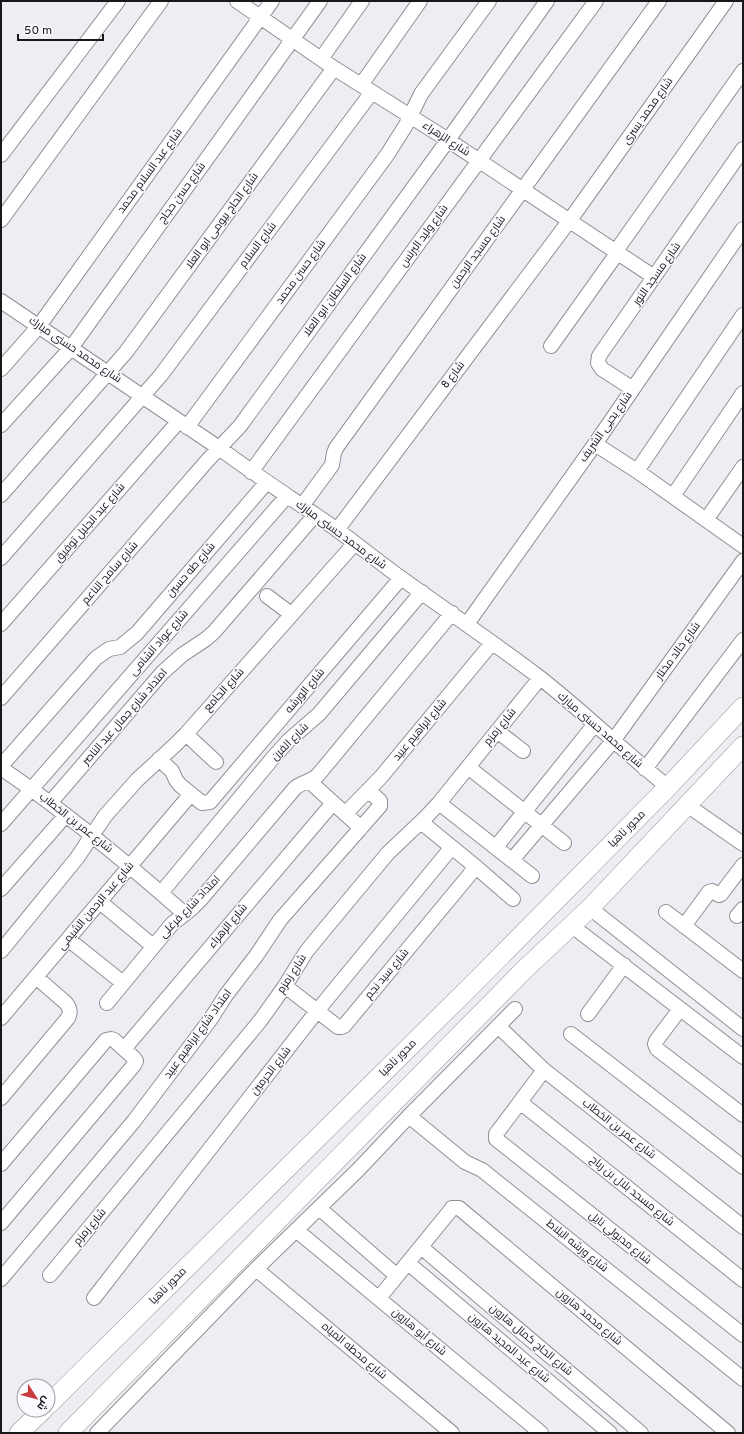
<svg xmlns="http://www.w3.org/2000/svg" width="744" height="1434" font-family="Overpass,Cairo,sans-serif">
	<style>
		.lines { fill: none; stroke-linecap: round; stroke-linejoin: round }
		.street-casing { stroke: #909094; stroke-width: 16 }
		.secondary-casing { stroke: #909094; stroke-width: 20 }
		.street { stroke: #fff; stroke-width: 14 }
		.secondary { stroke: #fff; stroke-width: 19 }
		.labels { text-anchor: middle; dominant-baseline: central; stroke-width: 3; stroke-linejoin: round; paint-order: stroke }
		.street-label { font-size: 11px; fill: #18181a; stroke: #fbfbff }
	</style>
	<rect width="100%" height="100%" fill="#eeedf3"/>
	<g class="lines">
		<defs>
			<path id="street" d="M237 1 334 68 448 140 654 277
				M321 59 362 1
				M361 85 420 1
				M1 155 118 1
				M1 220 161 1
				M616 251 743 71
				M1 301 219 448C257 476 297 502 336 529 358 545 379 562 401 578 447 611 494 643 539 677 584 712 624 752 668 787
				M551 346 618 252
				M1 369 39 326 272 1
				M633 389 602 369 598 363 599 356 743 149
				M1 425 71 348 320 1
				M187 427 387 155 406 125 421 94 489 1
				M595 444 637 471 743 546
				M637 471 743 315
				M251 472 596 1
				M1 495 126 352 334 68
				M673 496 743 393
				M302 506 332 465 334 453 336 448 659 1
				M706 520 743 467
				M337 530 570 220 726 1
				M1 558 161 375 372 92
				M267 596 291 614
				M1 624 179 421
				M467 624 595 444 743 229
				M1 698 207 461 240 426 448 140 547 1
				M497 731 523 751
				M186 734 216 762
				M159 759 172 771 176 780 180 785 202 803 210 802 401 578
				M1 766 96 658 109 649 120 647 137 633 267 482
				M468 767 564 843
				M1 768C66 812 126 862 185 914
				M645 769 743 640
				M309 781 361 828
				M50 803 162 673 182 655 206 639 214 632 315 515
				M439 803 532 876
				M687 805 743 844
				M345 814 381 777 492 643
				M421 822 476 867 513 899
				M1 824 287 496
				M496 847 595 724
				M512 860 613 741 743 561
				M1 889 66 815
				M161 893 272 759 289 740 319 714 422 592
				M100 902 153 946
				M590 908 743 1029
				M666 912 743 971
				M737 916 743 909
				M572 926 743 1057
				M684 926 709 892 712 891 719 895 721 894 743 865
				M68 939 123 983
				M1 951 77 858 105 816 137 780 175 745 186 734 355 543
				M285 986 338 1027H341L344 1026 476 867
				M107 1003 172 924 191 909 201 899 295 788C302 782 311 782 318 775L452 613
				M680 1009 656 1041 655 1044 657 1049 743 1115
				M588 1014 624 965
				M1 1018 191 794
				M498 1026 544 1070 743 1227
				M571 1034 743 1167
				M124 1049 333 803
				M544 1070 496 1134V1139L743 1335
				M1 1098 68 1018C71 1012 70 1008 66 1003L36 977
				M520 1102 743 1280
				M409 1116 465 1162 482 1170 743 1379
				M1 1164 106 1040 111 1039 114 1040 134 1058 136 1061 134 1065 1 1223
				M319 1208 397 1276
				M296 1230 541 1433
				M421 1247 641 1433
				M408 1263 610 1433
				M256 1269 452 1433
				M50 1275 260 1021 285 986 306 952 319 936 388 853 427 816 439 803 540 678
				M1 1279 134 1121 210 1020 226 995 256 956 280 920 380 806V801L368 790
				M94 1298 317 1011 452 847
				M379 1298 450 1211 452 1208H459L728 1433
				M97 1433 256 1269 358 1170 409 1116 515 1009"/>
			<path id="secondary" d="M48 1405 477 980 668 787 743 707
				M19 1433 43 1410
				M68 1433 525 969 590 908 743 746"/>
		</defs>
		<use href="#street" class="street-casing"/>
		<use href="#secondary" class="secondary-casing"/>
		<use href="#street" class="street"/>
		<use href="#secondary" class="secondary"/>
	</g>
	<g class="labels">
		<g class="street-label">
			<text transform="translate(648 111) rotate(-55)">شارع محمد يسرى</text>
			<text transform="translate(446 139) rotate(33)">شارع الزهراء</text>
			<text transform="translate(150 171) rotate(-54)">شارع عبد السلام محمد</text>
			<text transform="translate(182 193) rotate(-54)">شارع حسن حجاج</text>
			<text transform="translate(222 221) rotate(-54)">شارع الحاج بيومى ابو العلا</text>
			<text transform="translate(424 236) rotate(-54)">شارع وليد البرنس</text>
			<text transform="translate(258 245) rotate(-53)">شارع السلام</text>
			<text transform="translate(478 252) rotate(-54)">شارع مسجد الرحمن</text>
			<text transform="translate(301 272) rotate(-54)">شارع حسن محمد</text>
			<text transform="translate(657 274) rotate(-55)">شارع مسجد النور</text>
			<text transform="translate(335 295) rotate(-54)">شارع السلطان ابو العلا</text>
			<text transform="translate(75 350) rotate(34)">شارع محمد حسنى مبارك</text>
			<text transform="translate(453 375) rotate(-53)">شارع 8</text>
			<text transform="translate(606 427) rotate(-55)">شارع يحيى الشريف</text>
			<text transform="translate(90 523) rotate(-49)">شارع عبد الجليل توفيق</text>
			<text transform="translate(341 535) rotate(36)">شارع محمد حسنى مبارك</text>
			<text transform="translate(191 570) rotate(-49)">شارع طه حسين</text>
			<text transform="translate(110 573) rotate(-49)">شارع سامح الناعم</text>
			<text transform="translate(159 643) rotate(-49)">شارع عواد الشامى</text>
			<text transform="translate(678 651) rotate(-54)">شارع خالد مختار</text>
			<text transform="translate(224 690) rotate(-48)">شارع الجامع</text>
			<text transform="translate(305 691) rotate(-50)">شارع الورشه</text>
			<text transform="translate(125 717) rotate(-49)">امتداد شارع جمال عبد الناصر</text>
			<text transform="translate(500 727) rotate(-51)">شارع زمزم</text>
			<text transform="translate(420 730) rotate(-50)">شارع ابراهيم عبيد</text>
			<text transform="translate(600 730) rotate(41)">شارع محمد حسنى مبارك</text>
			<text transform="translate(290 742) rotate(-45)">شارع الفرن</text>
			<text transform="translate(76 823) rotate(38)">شارع عمر بن الخطاب</text>
			<text transform="translate(627 829) rotate(-45)">محور ناهيا</text>
			<text transform="translate(96 906) rotate(-50)">شارع عبد الرحمن الشيمى</text>
			<text transform="translate(190 907) rotate(-46)">امتداد شارع فرغلى</text>
			<text transform="translate(228 926) rotate(-50)">شارع الزهراء</text>
			<text transform="translate(292 974) rotate(-57)">شارع زمزم</text>
			<text transform="translate(387 974) rotate(-50)">شارع سيد نجم</text>
			<text transform="translate(198 1034) rotate(-54)">امتداد شارع ابراهيم عبيد</text>
			<text transform="translate(398 1058) rotate(-45)">محور ناهيا</text>
			<text transform="translate(271 1071) rotate(-52)">شارع الحرمين</text>
			<text transform="translate(619 1129) rotate(38)">شارع عمر بن الخطاب</text>
			<text transform="translate(632 1191) rotate(39)">شارع مسجد بلال بن رباح</text>
			<text transform="translate(90 1227) rotate(-50)">شارع زمزم</text>
			<text transform="translate(620 1238) rotate(39)">شارع مدبولي نايل</text>
			<text transform="translate(577 1246) rotate(39)">شارع ورشه البلاط</text>
			<text transform="translate(168 1286) rotate(-45)">محور ناهيا</text>
			<text transform="translate(589 1317) rotate(40)">شارع محمد هارون</text>
			<text transform="translate(419 1332) rotate(40)">شارع أبو هارون</text>
			<text transform="translate(531 1340) rotate(40)">شارع الحاج كمال هارون</text>
			<text transform="translate(509 1348) rotate(40)">شارع عبد المجيد هارون</text>
			<text transform="translate(354 1351) rotate(40)">شارع محطه المياه</text>
		</g>
	</g>
	<rect width="744" height="1434" fill="none" stroke="#18181a" stroke-width="4"/>
	<g transform="translate(36 1398) rotate(126)"><circle r="19" fill="#fbfbff" stroke="#a0a0a3"/>
	<path d="M0-3L7 15L0 10L-7 15Z" fill="#c93a3f"/>
	<text y="-6" font-size="11" font-weight="bold" text-anchor="middle" fill="#18181a">ش</text>
	</g>
	<path d="M18 34v6h85v-6" fill="none" stroke="#18181a" stroke-width="2"/>
	<text x="24" y="34" font-size="12" fill="#18181a" stroke="#fbfbff" stroke-width="3" paint-order="stroke">50 m</text>
</svg>
